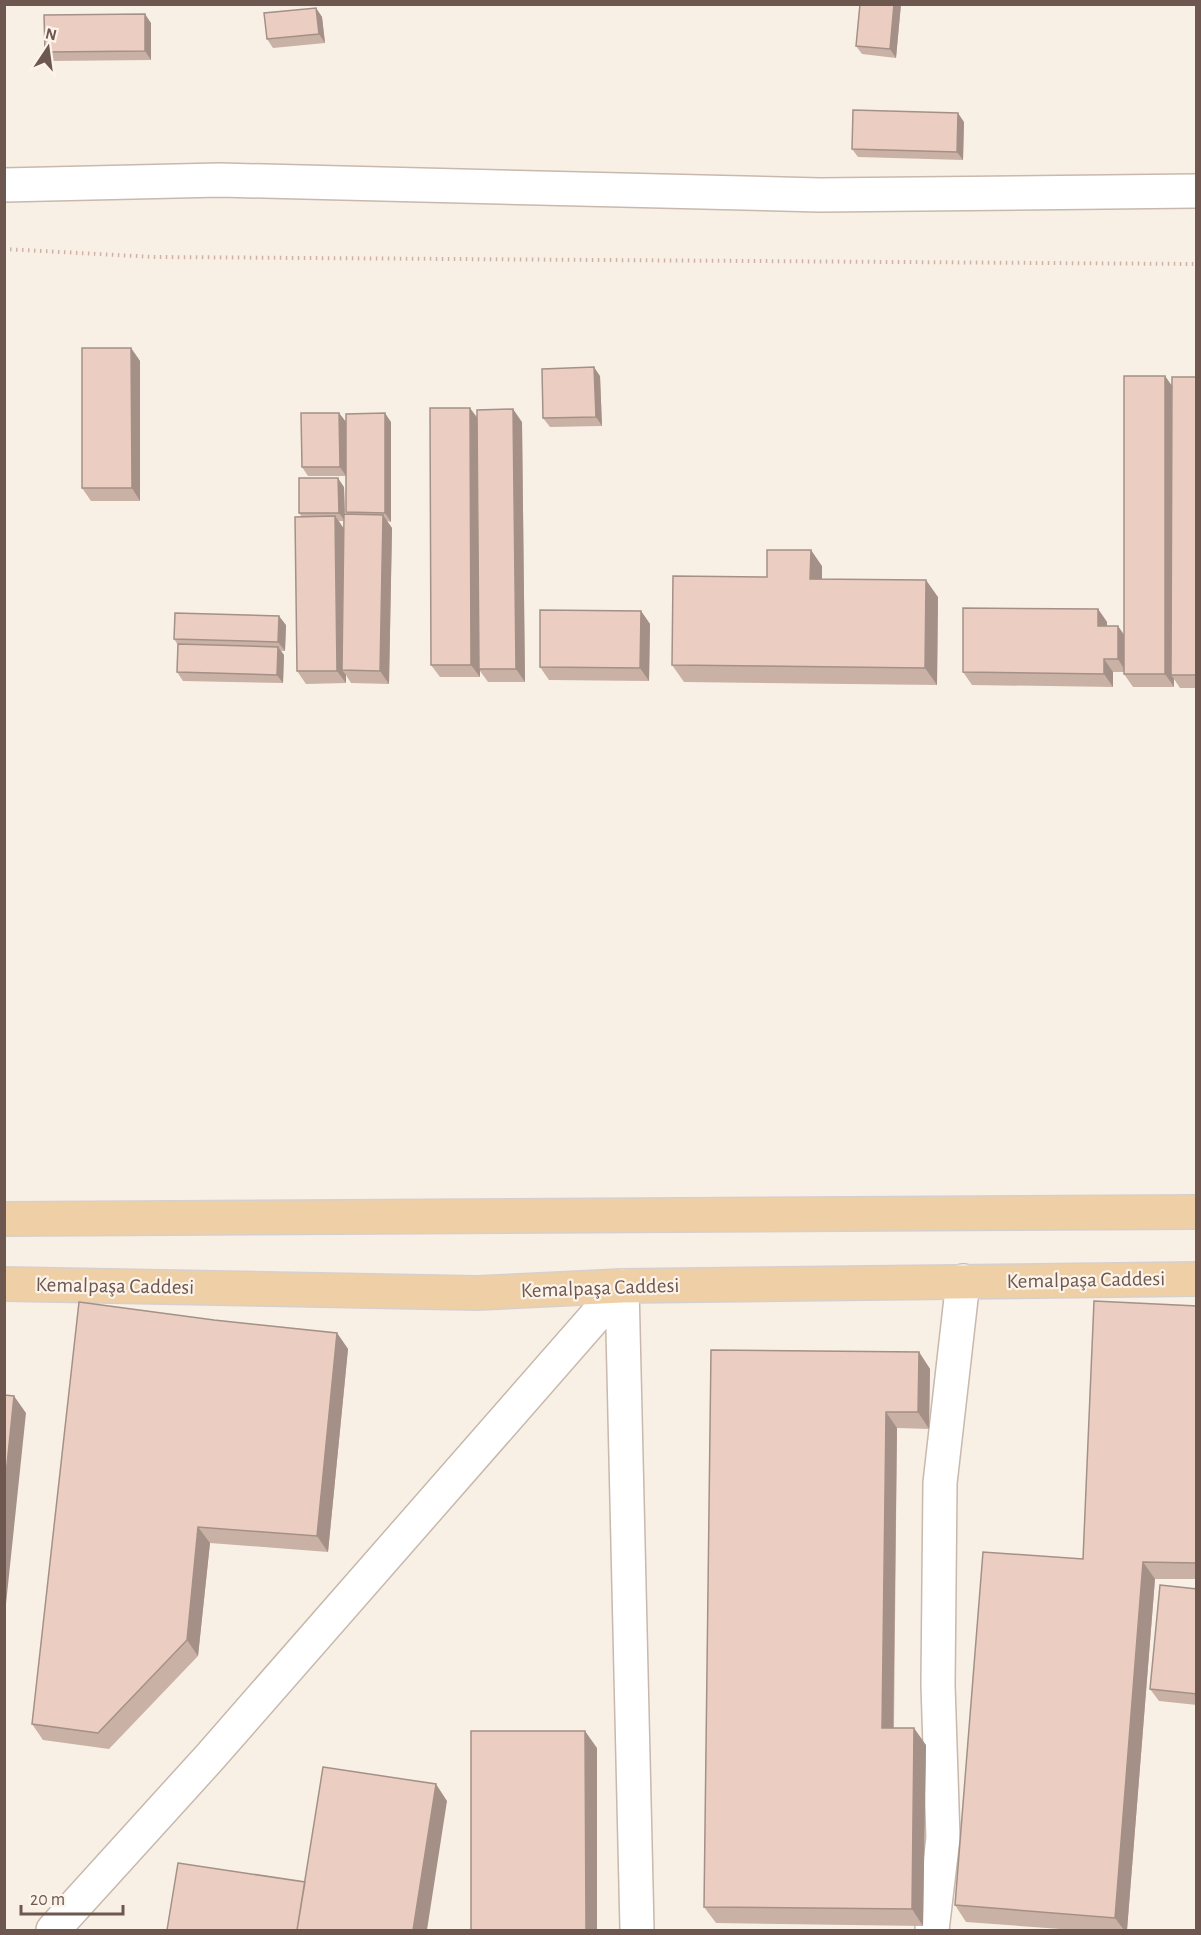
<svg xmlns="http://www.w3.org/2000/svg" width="1201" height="1935" font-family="'Alegreya Sans',sans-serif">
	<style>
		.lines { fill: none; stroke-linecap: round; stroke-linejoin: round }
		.minor-casing { stroke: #c8b8ad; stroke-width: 36 }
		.major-casing { stroke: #d6d0cd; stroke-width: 36 }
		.path { stroke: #cfb2a4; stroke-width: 4; stroke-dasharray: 1.5 4.5; stroke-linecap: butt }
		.minor { stroke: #fff; stroke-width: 33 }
		.major { stroke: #efcfa6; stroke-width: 33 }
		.wall { fill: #cab1a6; fill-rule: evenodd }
		.shaded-wall { fill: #a49087 }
		.building { fill: #ebcec1; stroke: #a49087; stroke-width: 1.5 }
		.labels { text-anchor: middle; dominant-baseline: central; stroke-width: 4.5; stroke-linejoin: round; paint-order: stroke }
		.street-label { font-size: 21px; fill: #6e574e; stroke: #fcf4eb }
	</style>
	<rect width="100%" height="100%" fill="#f9f0e5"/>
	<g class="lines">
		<defs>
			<path id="minor" d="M4 185 220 180 820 195 1196 191
				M622 1286 637 1930
				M53 1930 210 1757 622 1286
				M932 1930 943 1838 938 1685 940 1483 963 1281"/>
			<path id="major" d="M4 1219 1196 1212
				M4 1284 477 1293 622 1286 1196 1279"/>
		</defs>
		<use href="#minor" class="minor-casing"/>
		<use href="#major" class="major-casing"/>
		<path class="path" d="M4 249 154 257 1196 264"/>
		<use href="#minor" class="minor"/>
		<use href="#major" class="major"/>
	</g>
	<path class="wall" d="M860 4H901L896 58 862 54 856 46Z
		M316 8 322 17 325 43 273 48 267 39Z
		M151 23V60L51 61 45 52Z
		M964 122 963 160 858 157 852 149Z
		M131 348 140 361V501H91L82 488Z
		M600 376 602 426 550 427 543 418Z
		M1165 376 1172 386 1197 377V688H1180L1174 679V687H1133L1124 674V672H1113V687L972 685 963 672 1098 609 1107 622V626L1124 635Z
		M339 413 346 422H391V522L387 521 392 528 389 684 351 683 346 675V683L306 684 297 671 302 517 299 513 344 487 345 514 347 515 346 512V476H308L302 467ZM339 521H344V529Z
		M477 417 522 422 525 682H488L480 671V677H440L431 665Z
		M822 566V579L938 597 937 685 684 682 672 665 767 577Z
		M641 611 650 624 649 681 549 680 540 667Z
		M286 625 285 651H281L284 655 283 683 183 681 177 672 178 645 174 639Z
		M1197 1306V1579H1155L1127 1930H1074L966 1922 955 1905 1083 1559Z
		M214 1320 337 1333 348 1349 328 1552 210 1543 198 1656 109 1749 43 1740 32 1724Z
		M711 1350 919 1352 930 1369 929 1429 897 1428 894 1728 926 1745 923 1926 716 1923 704 1907Z
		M1197 1589V1705L1159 1701 1150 1689Z"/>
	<path class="shaded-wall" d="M894 4H901L896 58 890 49Z
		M316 8 322 17 325 43 319 34Z
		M145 14 151 23V60L145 51Z
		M958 113 964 122 963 160 957 152Z
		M131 348 140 361V501L132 488Z
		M594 367 600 376 602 426 596 417Z
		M1165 376 1174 389 1171 675 1174 679V687L1165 674Z
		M470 408 479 420 480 677 471 665Z
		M513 409 522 422 525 682 516 669Z
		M339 413 346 422V476L340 467Z
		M385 413 391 422V522L385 513Z
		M338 478 344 487 345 521 339 513Z
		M383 515 392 528 389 684 380 671Z
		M335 516 344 529 342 670 346 675V683L337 671Z
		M811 550 822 566V595L810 579Z
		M926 580 938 597 937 685 925 668Z
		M1098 609 1107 622V638L1098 626Z
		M641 611 650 624 649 681 640 668Z
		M279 616 286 625 285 651 278 642Z
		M1118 626 1127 639 1126 672 1118 659Z
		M278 647 284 655 283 683 277 675Z
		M1104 659 1113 672V687L1104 674Z
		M337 1333 348 1349 328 1552 317 1536Z
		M919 1352 930 1369 929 1429 918 1412Z
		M14 1396 26 1413 4 1623V1494Z
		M886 1412 897 1428 893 1744 882 1728Z
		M198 1527 210 1543 198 1656 187 1640Z
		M1143 1562 1155 1579 1127 1930H1124L1115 1918Z
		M914 1728 926 1745 923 1926 912 1909Z
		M585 1731 597 1748V1930H586Z
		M436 1784 447 1801 427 1930H413Z"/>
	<path class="building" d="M860 4H894L890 49 856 46Z
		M316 8 319 34 267 39 264 13Z
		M145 14V51L45 52 44 15Z
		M853 110 958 113 957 152 852 149Z
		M82 348H131L132 488H82Z
		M594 367 596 417 543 418 542 369Z
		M1124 376H1165V674H1124Z
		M1172 377H1197V675H1171Z
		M430 408H470L471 665H431Z
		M513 409 516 669H479L477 410Z
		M301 413H339L340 467H302Z
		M385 413V513L346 512V414Z
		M299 478H338L339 513H299Z
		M344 514 383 515 380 671 342 670Z
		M335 516 337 671H297L295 517Z
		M767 550H811L810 579 926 580 925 668 672 665 673 576 767 577Z
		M963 608 1098 609V626H1118V659H1104V674L963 672Z
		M540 610 641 611 640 668 540 667Z
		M175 613 279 616 278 642 174 639Z
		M178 644 278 647 277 675 177 672Z
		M1094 1301 1197 1306V1563L1143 1562 1115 1918 955 1905 983 1552 1083 1559Z
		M79 1302 214 1320 337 1333 317 1536 198 1527 187 1640 98 1733 32 1724Z
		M711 1350 919 1352 918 1412H886L882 1728H914L912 1909 704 1907Z
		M4 1395 14 1396 4 1494Z
		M1160 1585 1197 1589V1694L1150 1689Z
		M471 1731H585L586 1930H471Z
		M323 1767 436 1784 413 1930H297Z
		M178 1863 305 1882 297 1930H167Z"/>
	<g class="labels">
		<g class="street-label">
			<text transform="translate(1086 1280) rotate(-1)">Kemalpaşa Caddesi</text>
			<text transform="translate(115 1286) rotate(1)">Kemalpaşa Caddesi</text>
			<text transform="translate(600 1288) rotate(-2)">Kemalpaşa Caddesi</text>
		</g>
	</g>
	<rect width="1201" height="1935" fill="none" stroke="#6e574e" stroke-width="12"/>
	<g transform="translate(48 48) rotate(13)" stroke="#fcf4eb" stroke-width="4.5" paint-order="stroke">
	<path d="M0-4.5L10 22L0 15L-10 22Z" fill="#6e574e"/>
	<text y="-9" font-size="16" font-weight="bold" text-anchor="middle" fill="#6e574e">N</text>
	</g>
	<path d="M21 1905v9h102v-9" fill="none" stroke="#6e574e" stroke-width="3"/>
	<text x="30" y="1905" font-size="18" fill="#6e574e" stroke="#fcf4eb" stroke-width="4.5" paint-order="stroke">20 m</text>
</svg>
